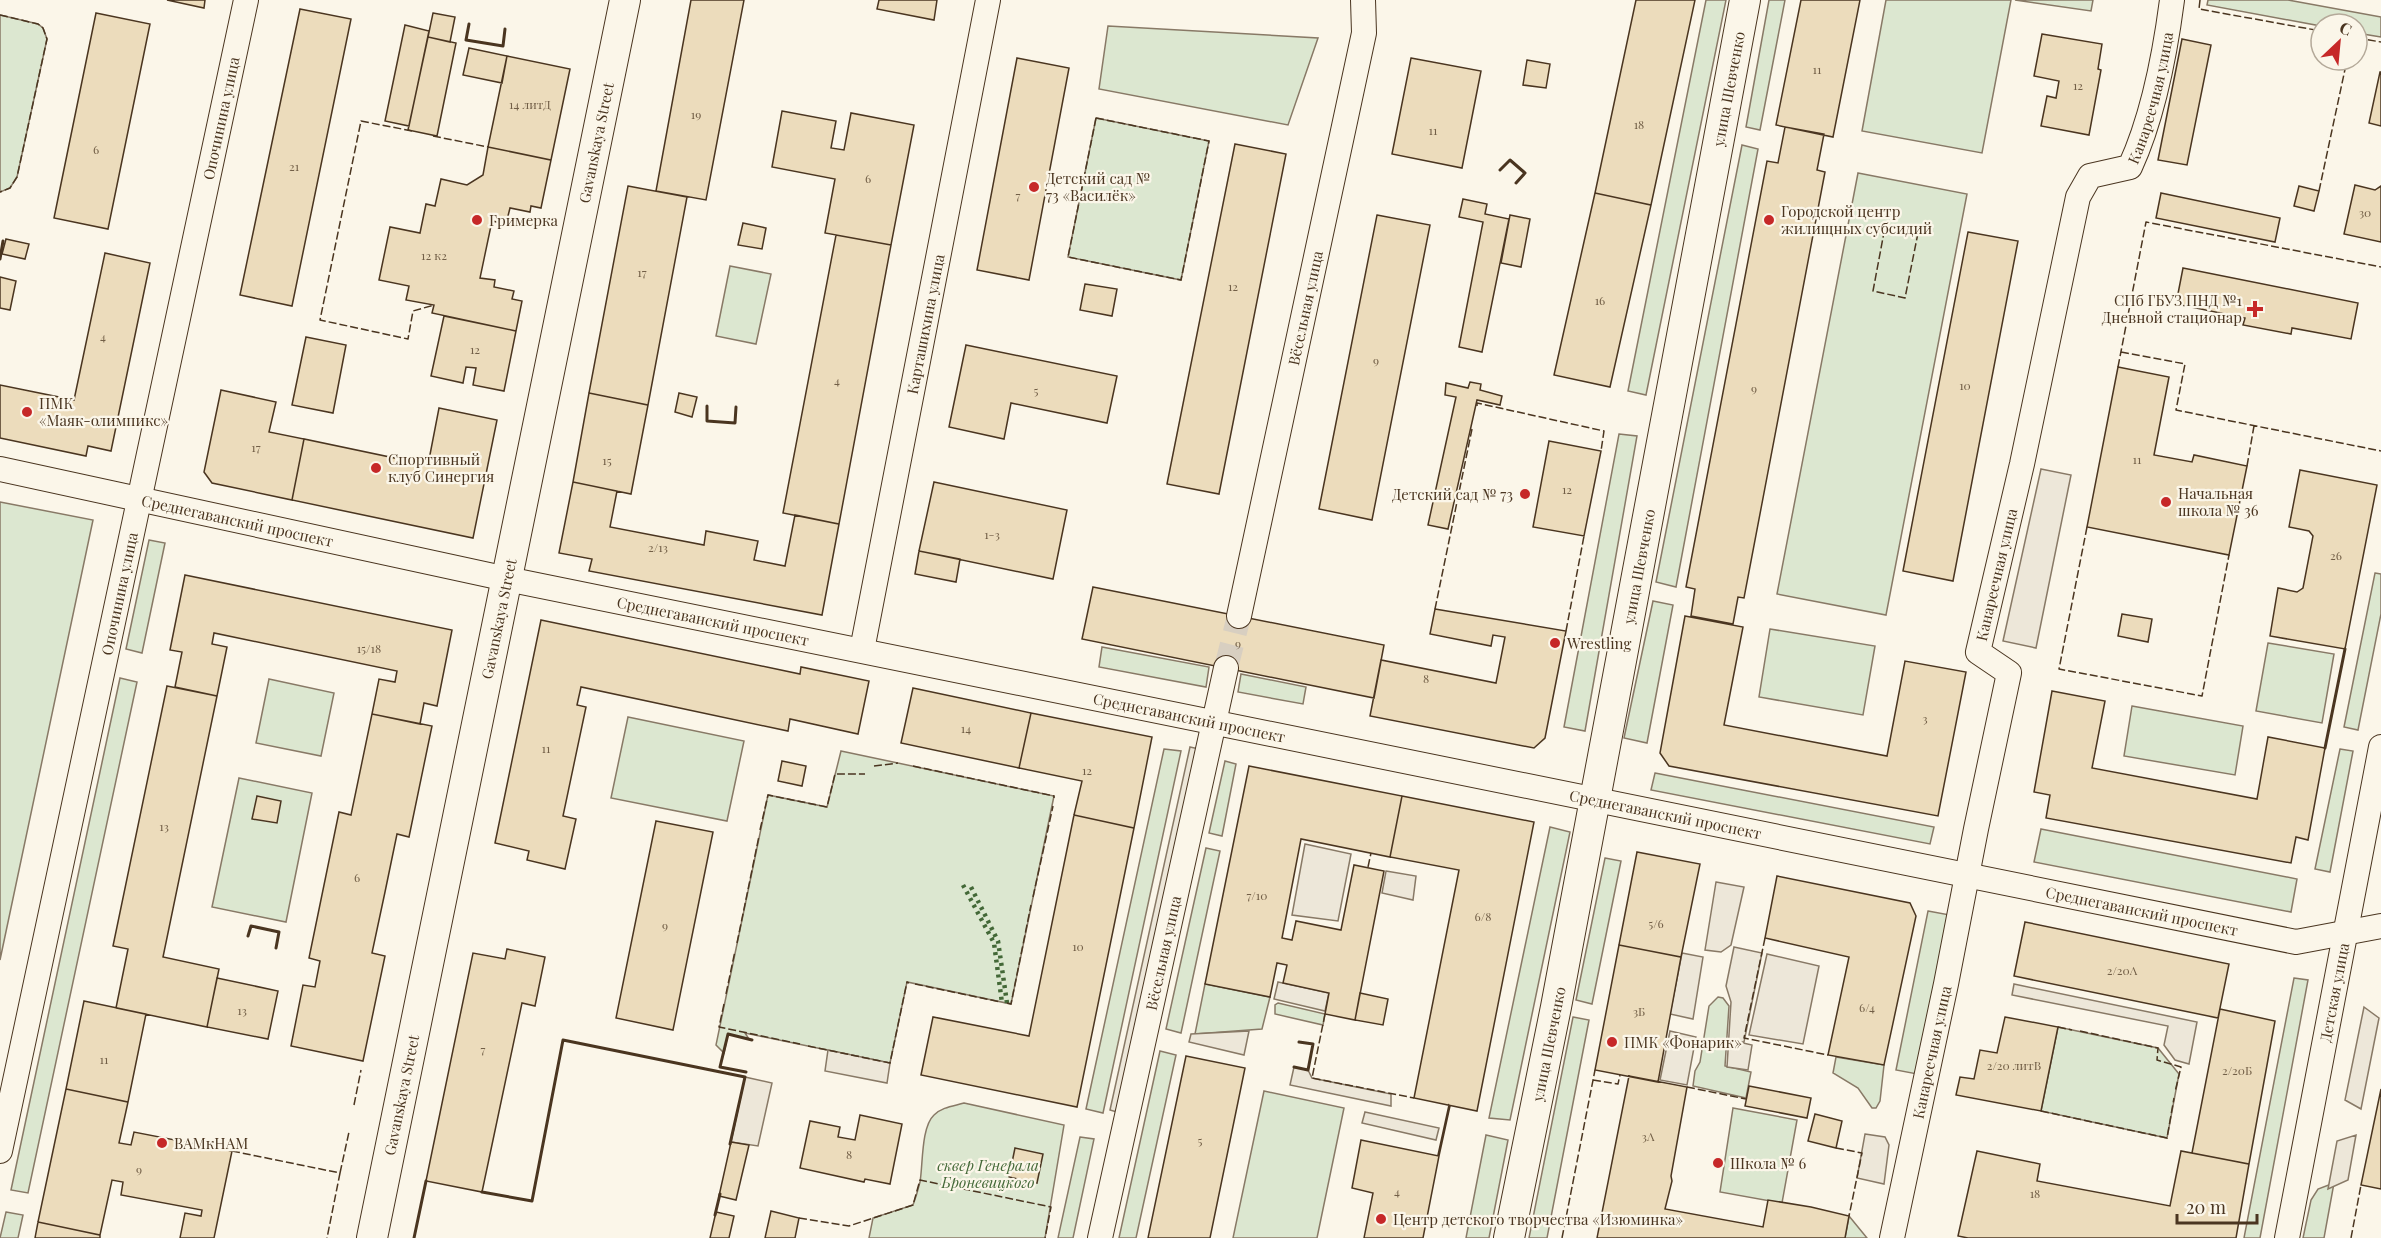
<svg xmlns="http://www.w3.org/2000/svg" width="2381" height="1238" font-family="'Playfair Display',serif">
	<style>
		.green { fill: #dce7d0; stroke: #887966; stroke-width: 1.5 }
		.parking { fill: #ede7d9; stroke: #887966; stroke-width: 1.5 }
		.building { fill: #ecdcbc; stroke: #4a3520; stroke-width: 1.5 }
		.lines { fill: none; stroke-linecap: round; stroke-linejoin: round }
		.minor-tunnel { stroke: #d8cfc1; stroke-width: 24; stroke-dasharray: 24 12; stroke-linecap: butt }
		.minor-casing { stroke: #4a3520; stroke-width: 26 }
		.tertiary-casing { stroke: #4a3520; stroke-width: 32 }
		.minor { stroke: #fbf6e9; stroke-width: 24 }
		.tertiary { stroke: #fbf6e9; stroke-width: 30 }
		.hedge { stroke: #436837; stroke-width: 4.5; stroke-dasharray: 3 4.5; stroke-linecap: butt }
		.fence { stroke: #4a3520; stroke-width: 1.5; stroke-dasharray: 8 3; stroke-linecap: butt }
		.wall { stroke: #4a3520; stroke-width: 3 }
		.poi-dot { fill: #c62828; stroke: #fbf6e9; stroke-width: 2 }
		.labels { text-anchor: middle; dominant-baseline: central; stroke-width: 4.5; stroke-linejoin: round; paint-order: stroke }
		.number-label { font-size: 12px; fill: #725f47 }
		.street-label { font-size: 15px; fill: #4a3520; stroke: #fbf6e9 }
		.poi-label { font-size: 15px; fill: #4a3520; stroke: #fbf6e9; text-anchor: start }
		.park-label { font-size: 15px; font-style: italic; fill: #436837; stroke: #fbf6e9 }
	</style>
	<rect width="100%" height="100%" fill="#fbf6e9"/>
	<path class="green" d="M1706 0H1726L1646 395 1628 391Z
		M1769 0H1785L1760 130 1746 127Z
		M1886 0H2011L1982 153 1862 131Z
		M2015 0H2093L2091 11Z
		M2208 0H2288L2381 17V37L2357 33V24H2321V26L2207 5Z
		M0 15 38 24 43 28 47 39 17 177 10 188 0 192Z
		M1108 26 1318 38 1288 125 1099 89Z
		M1096 118 1209 141 1181 280 1068 257Z
		M1742 145 1758 149 1676 587 1656 582Z
		M1858 173 1967 194 1886 615 1777 594Z
		M730 266 771 274 756 344 716 336Z
		M1619 434 1637 436 1585 731 1564 727Z
		M0 502 93 520 0 960Z
		M149 540 165 543 142 653 126 649Z
		M2375 573 2381 574V614L2358 730 2344 727Z
		M1653 601 1673 605 1647 743 1624 738Z
		M1770 629 1875 646 1863 715 1759 697Z
		M2268 643 2334 654 2322 723 2256 711Z
		M1102 647 1209 667 1206 687 1099 667Z
		M1241 674 1306 687 1303 704 1238 692Z
		M120 678 137 682 28 1193 11 1190Z
		M269 679 334 693 321 756 256 743Z
		M2132 706 2243 726 2235 775 2124 756Z
		M628 717 744 741 727 821 611 798Z
		M1164 749 1181 751 1103 1113 1086 1109Z
		M2340 749 2353 751 2330 872 2315 869Z
		M841 751 1054 796 1011 1004 907 982 890 1063 745 1033 749 1039 728 1034 724 1053 716 1045 768 795 827 807Z
		M1225 761 1236 764 1222 836 1209 833Z
		M1655 773 1934 827 1930 844 1651 790Z
		M239 778 312 793 286 922 212 907Z
		M1550 827 1570 832 1510 1120 1489 1118Z
		M2041 829 2297 879 2291 912 2034 862Z
		M1206 848 1220 851 1181 1033 1166 1029Z
		M1605 858 1621 861 1592 1004 1576 1000Z
		M1928 911 1950 915 1917 1074 1896 1070Z
		M2294 978 2308 980 2260 1238H2244Z
		M1205 984 1270 997 1262 1029 1195 1034Z
		M1718 997 1723 998 1729 1006 1725 1066 1751 1072 1746 1098 1693 1086 1695 1071 1700 1062 1709 1006Z
		M1278 1003 1325 1014 1323 1025 1275 1014V1005Z
		M1573 1017 1589 1020 1547 1238H1529Z
		M2058 1027 2158 1048 2179 1074 2167 1138 2041 1111Z
		M1160 1051 1176 1055 1136 1238H1119Z
		M1836 1057 1884 1065 1880 1101 1876 1108H1872L1858 1088 1833 1073Z
		M1264 1091 1344 1108 1317 1238H1233Z
		M964 1103 1064 1125 1045 1238H869L873 1218 913 1205C916 1197 918 1190 920 1182 923 1165 921 1127 934 1115 942 1107 954 1106 964 1103Z
		M1733 1108 1797 1120 1782 1203 1720 1192Z
		M1486 1135 1508 1140 1489 1238H1466Z
		M1080 1137 1094 1139 1073 1238H1058Z
		M2334 1183 2324 1238H2303L2311 1200 2318 1189Z
		M6 1212 23 1215 18 1238H0Z
		M1849 1216 1867 1238H1845Z"/>
	<path class="parking" d="M2041 469 2071 475 2036 648 2003 641Z
		M1190 747 1208 751 1127 1115 1110 1110Z
		M1305 844 1351 854 1338 921 1292 915Z
		M1386 871 1416 876 1413 900 1382 893Z
		M1716 882 1744 887 1731 945 1721 952 1705 950Z
		M1734 947 1762 953 1744 1042H1739L1752 1045 1748 1070 1727 1067 1731 1002 1726 986Z
		M1682 953 1703 957 1693 1019 1670 1014Z
		M1767 954 1819 966 1803 1044 1749 1035Z
		M1278 982 1329 993 1325 1011 1274 999Z
		M2014 984 2197 1022 2189 1064 2175 1060 2164 1045 2168 1026 2012 995Z
		M2364 1007 2379 1018 2361 1109 2345 1100Z
		M1249 1031 1244 1055 1189 1042 1191 1034Z
		M1670 1031 1696 1037 1687 1085 1660 1080Z
		M828 1050 890 1063 887 1083 825 1071Z
		M1294 1067 1308 1070 1312 1078 1391 1094V1106L1290 1085Z
		M745 1077 772 1083 758 1146 731 1142Z
		M1365 1112 1439 1128 1436 1140 1362 1123Z
		M1865 1134 1885 1137 1889 1145 1884 1184 1857 1178Z
		M2356 1135 2348 1180 2328 1189 2337 1141Z"/>
	<path class="building" d="M167 0H205L204 8Z
		M691 0H744L706 200 656 191Z
		M879 0H937L934 20 877 9Z
		M1636 0H1695L1651 205 1595 193Z
		M1801 0H1860L1833 137 1776 125Z
		M300 9 351 19 292 306 240 295Z
		M96 13 150 24 108 229 54 218Z
		M433 13 455 17 450 42 428 37Z
		M405 25 429 31 409 126 385 121Z
		M2042 34 2102 44 2098 69 2101 70 2089 135 2041 126 2047 96 2056 98 2059 81 2034 76Z
		M428 37 456 43 437 136 408 130Z
		M2182 39 2211 45 2187 165 2158 160Z
		M469 48 507 56 502 83 463 75Z
		M507 56 570 69 551 160 488 147Z
		M1017 58 1069 68 1029 280 977 270Z
		M1411 58 1481 71 1462 168 1392 154Z
		M1527 60 1550 64 1546 88 1523 85Z
		M2380 72H2381V126L2369 123Z
		M782 111 836 121 831 148 844 150 851 113 914 125 891 245 825 233 835 179 772 167Z
		M1785 127 1824 134 1817 170 1825 172 1744 598 1738 597 1733 624 1691 616 1695 589 1686 587 1767 161 1778 163Z
		M1235 144 1286 154 1219 494 1167 484Z
		M488 147 551 160 541 208 531 206 530 212 510 208 506 224 492 221 480 278 495 280 494 287 514 291 512 299 522 301 516 331 432 313 434 305 406 300 409 286 379 280 390 227 420 233 426 204 435 206 441 179 467 185 483 175Z
		M2355 185 2375 190 2381 186V242L2344 234Z
		M628 186 687 197 648 405 589 393Z
		M2299 186 2319 191 2314 211 2294 206Z
		M1595 193 1651 205 1610 387 1554 375Z
		M2161 193 2280 218 2275 242 2156 218Z
		M1463 199 1487 204 1485 214 1509 219 1482 352 1459 347 1483 222 1459 217Z
		M1377 215 1430 225 1372 520 1319 509Z
		M1510 215 1530 219 1521 267 1501 263Z
		M743 223 766 228 762 249 738 245Z
		M1968 232 2018 241 1953 581 1903 571Z
		M836 235 891 245 839 524 783 513Z
		M6 239 29 244 25 259 2 254Z
		M105 253 150 263 111 451 88 446 86 456 0 438V385L74 400Z
		M2183 268 2358 303 2351 339 2292 328 2291 334 2243 325 2245 318 2176 304Z
		M0 277 16 281 10 310 0 308Z
		M1085 284 1117 289 1112 316 1080 310Z
		M444 316 516 331 504 391 473 385 476 368 466 367 463 383 431 376Z
		M306 337 346 345 333 413 292 405Z
		M966 345 1117 376 1107 423 1011 403 1004 439 949 427Z
		M2118 367 2169 377 2154 455 2192 462 2194 455 2247 466 2229 555 2087 527Z
		M1470 382 1481 384 1480 390 1502 396 1500 405 1477 400 1448 529 1428 525 1456 397 1445 395 1446 383 1468 388Z
		M221 390 276 402 269 432 304 439 292 500 212 483 204 472Z
		M589 393 648 405 631 494 573 482Z
		M679 393 697 397 692 417 675 412Z
		M439 408 497 420 473 538 292 500 304 439 428 465Z
		M1549 441 1601 451 1584 536 1533 527Z
		M2300 470 2377 485 2345 649 2270 636 2278 588 2297 592 2303 588 2313 536 2309 531 2289 527Z
		M573 482 617 491 610 527 704 545 706 531 758 541 754 560 785 566 795 515 839 524 822 615 589 571 592 559 559 553Z
		M934 482 1067 510 1053 579 919 551Z
		M919 551 960 559 956 582 915 574Z
		M185 575 452 630 437 706 424 703 420 724 372 714 379 679 395 682 397 671 214 633 212 644 227 647 217 696 175 687 182 652 170 650Z
		M1093 587 1384 645 1374 698 1082 639Z
		M1435 609 1566 631 1545 738 1534 748 1370 716 1381 660 1496 683 1505 637 1493 635 1491 646 1430 634Z
		M2122 614 2152 619 2148 642 2118 636Z
		M1685 616 1743 627 1724 725 1887 756 1905 661 1966 672 1938 816 1669 766 1660 753Z
		M541 620 800 674 801 667 869 681 858 734 790 719 788 731 581 687 577 705 586 707 563 816 576 819 565 869 527 860 529 851 495 843Z
		M167 686 217 696 163 957 219 969 207 1027 116 1008 128 949 113 946Z
		M913 688 1031 713 1019 768 901 743Z
		M2052 691 2105 701 2092 768 2257 799 2268 737 2325 748 2308 840 2296 837 2291 863 2046 818 2050 795 2034 792Z
		M1031 713 1152 737 1134 828 1074 815 1082 781 1019 768Z
		M372 714 432 726 409 837 397 834 385 892 372 953 385 956 363 1061 291 1046 303 985 315 987 320 961 309 958 339 812 351 815Z
		M782 761 806 766 802 786 778 781Z
		M1249 766 1402 796 1390 857 1301 839 1282 938 1292 940 1296 921 1341 930 1354 865 1384 871 1355 1020 1325 1014 1329 993 1283 983 1287 965 1277 963 1270 997 1205 984Z
		M257 796 281 801 277 823 252 819Z
		M1402 796 1534 822 1477 1111 1414 1098 1459 870 1390 857Z
		M1074 815 1134 828 1077 1107 921 1075 933 1017 1029 1036Z
		M656 821 713 832 673 1030 616 1018Z
		M1637 852 1700 864 1681 957 1619 945Z
		M1777 876 1910 903 1916 916 1884 1065 1828 1055 1849 957 1765 938Z
		M2025 922 2229 964 2218 1018 2014 976Z
		M1619 945 1681 957 1658 1082 1595 1070Z
		M507 949 545 957 535 1006 522 1003 482 1192 426 1181 473 953 505 959Z
		M217 978 278 991 268 1039 207 1027Z
		M1360 993 1388 999 1383 1025 1355 1020Z
		M84 1001 146 1014 128 1102 66 1089Z
		M2220 1009 2275 1021 2249 1164 2192 1153Z
		M2005 1017 2058 1027 2041 1111 1956 1095 1960 1077 1974 1079 1980 1050 1997 1053Z
		M1186 1056 1245 1068 1210 1238H1148Z
		M1629 1076 1687 1087 1671 1176 1672 1181 1665 1209 1763 1227 1768 1200 1811 1207 1849 1216 1845 1238H1597Z
		M1749 1086 1811 1098 1807 1118 1745 1106Z
		M66 1089 128 1102 119 1143 131 1145 134 1132 232 1151 214 1238H180L185 1213 201 1216 202 1210 121 1195 123 1182 112 1180 100 1235 38 1222Z
		M2381 1089V1189L2361 1185Z
		M1449 1105 1450 1106 1439 1156 1438 1155Z
		M1815 1114 1842 1121 1836 1148 1808 1141Z
		M860 1115 902 1124 890 1184 865 1179 864 1182 800 1168 810 1121 840 1127 838 1137 855 1140Z
		M1361 1140 1439 1156 1423 1238H1364L1373 1193 1352 1188Z
		M731 1142 749 1145 736 1200 719 1196Z
		M1015 1148 1043 1154 1037 1183 1009 1177Z
		M1977 1151 2040 1164 2037 1181 2170 1206 2181 1151 2249 1164 2236 1238H1968L1958 1236Z
		M771 1211 799 1218 795 1238H765Z
		M716 1212 734 1216 729 1238H710Z
		M38 1222 100 1235V1238H35Z"/>
	<g class="lines">
		<path class="minor-tunnel" d="M1226 668 1239 616"/>
		<defs>
			<g id="minor">
				<path id="s1" d="M0 469 507 579 2296 942 2381 926"/>
				<path id="s2" d="M1239 616 1364 33 1363 0"/>
				<path id="s3" d="M862 650 988 0"/>
				<path id="s4" d="M0 1151 246 0"/>
				<path id="s5" d="M1100 1238 1226 668"/>
				<path id="s6" d="M1892 1238 1946 984 1976 829 2009 673 1978 652 2022 464 2078 197 2090 176 2130 167C2153 117 2165 54 2172 0"/>
				<path id="s7" d="M2287 1238 2381 747"/>
			</g>
			<g id="tertiary">
				<path id="s8" d="M372 1238 625 0"/>
				<path id="s9" d="M1509 1238 1556 1007 1745 0"/>
			</g>
		</defs>
		<use href="#minor" class="minor-casing"/>
		<use href="#tertiary" class="tertiary-casing"/>
		<use href="#minor" class="minor"/>
		<use href="#tertiary" class="tertiary"/>
		<path class="hedge" d="M963 885 994 943 1002 1003
			M971 887 998 941 1007 1003"/>
		<path class="fence" d="M2200 0 2199 9 2321 31
			M0 15 38 24 43 28 47 39 17 177 10 188 0 192
			M2357 38 2381 42
			M1096 118 1209 141 1181 280 1068 257Z
			M412 131 361 121 320 320 408 339 413 311 434 305
			M433 136 488 147
			M2319 191 2347 60
			M1885 227 1918 233 1905 298 1873 291Z
			M2121 352 2185 364 2176 410 2381 451
			M2118 367 2146 222 2381 267
			M1477 406V403L1604 431 1601 451
			M2247 466 2254 426
			M2087 527 2059 669 2202 696 2229 555
			M1435 609 1472 429
			M1566 631 1584 536
			M874 766 898 763
			M913 766 1054 796V798
			M760 830 768 795 827 807 835 774H865
			M1368 867 1371 853
			M1033 897 1053 806
			M1765 938 1744 1038 1828 1055
			M737 943 759 836
			M915 984 1001 1002
			M726 994 735 951
			M1007 1003 1011 1004 1031 905
			M724 1004 719 1027 800 1044
			M1325 1014 1312 1078 1414 1098
			M2058 1027 2072 1030
			M2080 1031 2158 1048 2157 1060 2181 1067 2175 1092
			M808 1046 890 1063 907 982 909 983
			M1593 1080 1618 1084 1620 1075
			M1687 1087 1746 1099
			M354 1105 361 1070
			M2041 1111 2167 1138 2174 1098
			M1836 1148 1862 1153 1849 1216
			M232 1151 340 1173 327 1238
			M340 1173 349 1132
			M799 1218 849 1226 913 1205 920 1180 1051 1207 1045 1238
			M1562 1238 1595 1070
			M2351 1238 2361 1185"/>
		<path class="wall" d="M469 24 466 40 503 46 505 29
			M1500 170 1510 160 1525 173 1516 183
			M0 259 3 241
			M707 406V421L735 423 736 407
			M2325 748 2345 649
			M248 936 251 926 279 932 276 948
			M1294 1067 1308 1070 1313 1044 1299 1042
			M746 1072 720 1067 728 1034 752 1040
			M482 1192 532 1201 563 1040 745 1077 730 1144
			M715 1215 720 1194
			M414 1238 426 1181"/>
	</g>
	<g class="poi-dot">
		<circle cx="1034" cy="187" r="6"/>
		<circle cx="477" cy="220" r="6"/>
		<circle cx="1769" cy="220" r="6"/>
		<path d="M2252 300h6v6h6v6h-6v6h-6v-6h-6v-6h6z"/>
		<circle cx="27" cy="412" r="6"/>
		<circle cx="376" cy="468" r="6"/>
		<circle cx="1525" cy="494" r="6"/>
		<circle cx="2166" cy="502" r="6"/>
		<circle cx="1555" cy="643" r="6"/>
		<circle cx="1612" cy="1042" r="6"/>
		<circle cx="162" cy="1143" r="6"/>
		<circle cx="1718" cy="1163" r="6"/>
		<circle cx="1381" cy="1219" r="6"/>
	</g>
	<g class="labels">
		<g class="number-label">
			<text x="1817" y="69">11</text>
			<text x="2078" y="85">12</text>
			<text x="530" y="104">14 литД</text>
			<text x="696" y="114">19</text>
			<text x="1639" y="124">18</text>
			<text x="1433" y="130">11</text>
			<text x="96" y="149">6</text>
			<text x="294" y="166">21</text>
			<text x="868" y="178">6</text>
			<text x="1018" y="195">7</text>
			<text x="2365" y="212">30</text>
			<text x="434" y="255">12 к2</text>
			<text x="642" y="272">17</text>
			<text x="1233" y="286">12</text>
			<text x="1600" y="300">16</text>
			<text x="103" y="336">4</text>
			<text x="475" y="349">12</text>
			<text x="1376" y="360">9</text>
			<text x="837" y="380">4</text>
			<text x="1965" y="385">10</text>
			<text x="1754" y="388">9</text>
			<text x="1036" y="390">5</text>
			<text x="256" y="447">17</text>
			<text x="2137" y="459">11</text>
			<text x="607" y="460">15</text>
			<text x="1567" y="489">12</text>
			<text x="992" y="534">1-3</text>
			<text x="658" y="547">2/13</text>
			<text x="2336" y="555">26</text>
			<text x="1238" y="643">9</text>
			<text x="369" y="648">15/18</text>
			<text x="1426" y="678">8</text>
			<text x="1925" y="718">3</text>
			<text x="966" y="728">14</text>
			<text x="546" y="748">11</text>
			<text x="1087" y="770">12</text>
			<text x="164" y="826">13</text>
			<text x="357" y="877">6</text>
			<text x="1257" y="895">7/10</text>
			<text x="1483" y="916">6/8</text>
			<text x="1656" y="923">5/6</text>
			<text x="665" y="925">9</text>
			<text x="1078" y="946">10</text>
			<text x="2122" y="970">2/20А</text>
			<text x="1867" y="1007">6/4</text>
			<text x="242" y="1010">13</text>
			<text x="1639" y="1011">3Б</text>
			<text x="483" y="1049">7</text>
			<text x="104" y="1059">11</text>
			<text x="2014" y="1065">2/20 литВ</text>
			<text x="2237" y="1070">2/20Б</text>
			<text x="1648" y="1136">3А</text>
			<text x="1200" y="1140">5</text>
			<text x="849" y="1154">8</text>
			<text x="139" y="1169">9</text>
			<text x="1397" y="1191">4</text>
			<text x="2035" y="1193">18</text>
		</g>
		<g class="street-label">
			<text stroke="none"><textPath href="#s9" startOffset="1170">улица Шевченко</textPath></text>
			<text stroke="none"><textPath href="#s6" startOffset="1218">Канареечная улица</textPath></text>
			<text stroke="none"><textPath href="#s4" startOffset="1056">Опочинина улица</textPath></text>
			<text stroke="none"><textPath href="#s8" startOffset="1118">Gavanskaya Street</textPath></text>
			<text stroke="none"><textPath href="#s2" startOffset="315">Вёсельная улица</textPath></text>
			<text stroke="none"><textPath href="#s3" startOffset="332">Карташихина улица</textPath></text>
			<text stroke="none"><textPath href="#s1" startOffset="243">Среднегаванский проспект</textPath></text>
			<text stroke="none"><textPath href="#s9" startOffset="684">улица Шевченко</textPath></text>
			<text stroke="none"><textPath href="#s6" startOffset="694">Канареечная улица</textPath></text>
			<text stroke="none"><textPath href="#s4" startOffset="570">Опочинина улица</textPath></text>
			<text stroke="none"><textPath href="#s8" startOffset="632">Gavanskaya Street</textPath></text>
			<text stroke="none"><textPath href="#s1" startOffset="729">Среднегаванский проспект</textPath></text>
			<text stroke="none"><textPath href="#s1" startOffset="1215">Среднегаванский проспект</textPath></text>
			<text stroke="none"><textPath href="#s1" startOffset="1701">Среднегаванский проспект</textPath></text>
			<text stroke="none"><textPath href="#s1" startOffset="2187">Среднегаванский проспект</textPath></text>
			<text stroke="none"><textPath href="#s5" startOffset="292">Вёсельная улица</textPath></text>
			<text stroke="none"><textPath href="#s7" startOffset="250">Детская улица</textPath></text>
			<text stroke="none"><textPath href="#s9" startOffset="198">улица Шевченко</textPath></text>
			<text stroke="none"><textPath href="#s6" startOffset="190">Канареечная улица</textPath></text>
			<text stroke="none"><textPath href="#s8" startOffset="146">Gavanskaya Street</textPath></text>
		</g>
		<g class="poi-label">
			<text x="1046" y="178">Детский сад №<tspan x="1046" dy="17">73 «Василёк»</tspan></text>
			<text x="1781" y="211">Городской центр<tspan x="1781" dy="17">жилищных субсидий</tspan></text>
			<text x="489" y="220">Гримерка</text>
			<text x="2242" y="300" text-anchor="end">СПб ГБУЗ ПНД №1<tspan x="2242" dy="17">Дневной стационар</tspan></text>
			<text x="39" y="403">ПМК<tspan x="39" dy="17">«Маяк-олимпикс»</tspan></text>
			<text x="388" y="459">Спортивный<tspan x="388" dy="17">клуб Синергия</tspan></text>
			<text x="2178" y="493">Начальная<tspan x="2178" dy="17">школа № 36</tspan></text>
			<text x="1513" y="494" text-anchor="end">Детский сад № 73</text>
			<text x="1567" y="643">Wrestling</text>
			<text x="1624" y="1042">ПМК «Фонарик»</text>
			<text x="174" y="1143">ВАМкНАМ</text>
			<text x="1730" y="1163">Школа № 6</text>
			<text x="1393" y="1219">Центр детского творчества «Изюминка»</text>
		</g>
		<g class="park-label">
			<text x="988" y="1165">сквер Генерала<tspan x="988" dy="17">Броневицкого</tspan></text>
		</g>
	</g>
	<g transform="translate(2339 42) rotate(26)"><circle r="28" fill="#fbf6e9" stroke="#b4a999" stroke-width="1.5"/>
	<path d="M0-4.5L10 22L0 15L-10 22Z" fill="#c62828"/>
	<text y="-9" font-size="16" font-weight="bold" text-anchor="middle" fill="#4a3520">С</text>
	</g>
	<path d="M2177 1214v9h80v-9" fill="none" stroke="#4a3520" stroke-width="3"/>
	<text x="2186" y="1214" font-size="18" fill="#4a3520" stroke="#fbf6e9" stroke-width="4.5" paint-order="stroke">20 m</text>
</svg>
